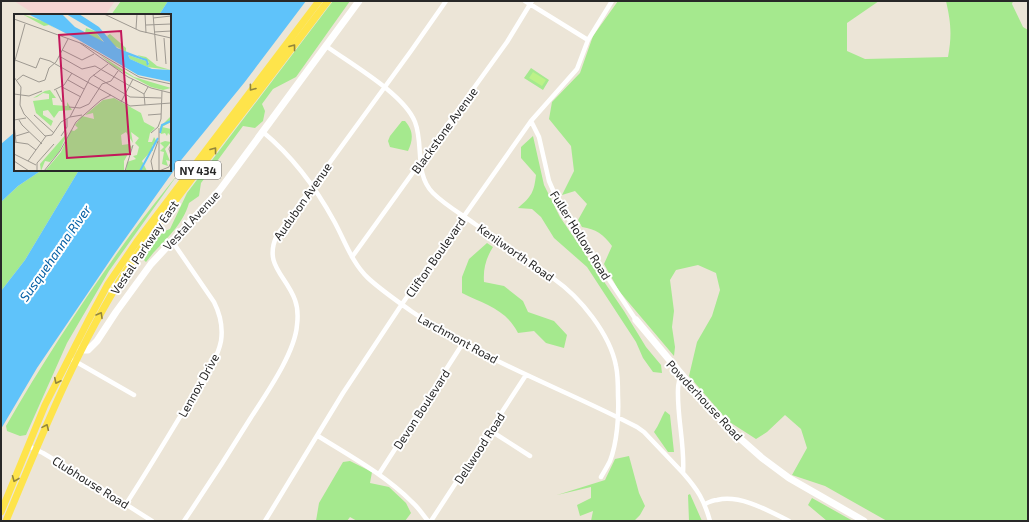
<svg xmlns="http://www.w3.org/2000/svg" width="1029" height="522" font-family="'Exo 2',sans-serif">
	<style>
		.medical { fill: #f4d4d3 }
		.green { fill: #a5e98e }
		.pitch { fill: #bcf288 }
		.water { fill: #5fc3fa }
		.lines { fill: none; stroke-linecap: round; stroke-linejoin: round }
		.street { stroke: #fff; stroke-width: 4.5 }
		.secondary { stroke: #fff; stroke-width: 7 }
		.primary { stroke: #fee44b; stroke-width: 7 }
		.oneway { stroke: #93863a }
		.labels { text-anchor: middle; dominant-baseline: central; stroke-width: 4; stroke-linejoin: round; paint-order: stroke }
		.shield { fill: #fff; stroke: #686868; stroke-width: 1 }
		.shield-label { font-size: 11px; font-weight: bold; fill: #282828 }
		.street-label { font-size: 12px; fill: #282828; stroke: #fff }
		.water-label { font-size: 13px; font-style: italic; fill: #005da3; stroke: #fff }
		.inset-river { fill: none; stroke: #5fc3fa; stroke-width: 2 }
		.inset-road { fill: none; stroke: #9e9991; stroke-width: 1 }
		.view { fill: #c2185b; fill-opacity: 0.15; stroke: #c2185b; stroke-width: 2 }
		.inset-edge { fill: none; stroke: #282828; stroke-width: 2 }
	</style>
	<rect width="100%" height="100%" fill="#ece5d7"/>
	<path class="medical" d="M14 1H115L105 15H36Z"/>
	<path class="green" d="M121 1H168L159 15H111Z
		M333 1H350L296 77 273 89 262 104 265 111 263 121 255 128 243 126 201 183 199 196 189 203C182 228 161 242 146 262L143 259 160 233 170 229 187 193Z
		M618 1H879L847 23V51L865 59 948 57C952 35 951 23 946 1H1013L1012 4 1023 27 1028 30V521H887L825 486 792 475 807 448 801 429 785 415 767 432 756 439 728 421 689 376 697 342 712 316 720 290 716 273 698 265 676 270 670 280 674 311 672 327 675 347 674 356 619 291 604 264 612 246C603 234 596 229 582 227L578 220 587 204 575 191 562 195 574 171 571 146 549 119 552 102 580 73 593 36Z
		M531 68 549 80 543 90 524 78Z
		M402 121H405C414 131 413 140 408 151L390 147 388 141 390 136Z
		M533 136 544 185 560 217 624 311 646 347 661 365 662 373 653 372 643 358 636 342 587 267 554 238 541 217 532 209 518 208C532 196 534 192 536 175L521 158V147Z
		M42 170H79L25 260 1 291V202L18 186Z
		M178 174 109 271 67 343 26 435 20 436 7 431 6 426C44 360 86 296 131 234 146 214 162 194 178 174Z
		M487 243 493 247C486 258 483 269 484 282L504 286 523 301 528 312 554 321 567 335 564 348 546 343 534 331 518 333C506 309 484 304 462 293V277L469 259Z
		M665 411 670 415 674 452H668L654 432C659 425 661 418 665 411Z
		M629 456 639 493 645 506 640 515 634 521H591L593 511 580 516 577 505 591 498V487L557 495 605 480 615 459Z
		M350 461 372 472 370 483 389 487 406 503 411 513 405 521H357L350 517 347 521H316L319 503 343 462Z
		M690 494 702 521H689L688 495Z
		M812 498 853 521H827L808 505Z"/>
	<path class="pitch" d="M533 72 546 80 542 86 529 78Z"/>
	<path class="water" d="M168 1H306L244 83 182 159 115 253 37 368 1 429V291L25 260 79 170H170V15H159Z
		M15 132V170H42L18 186 1 202V144Z"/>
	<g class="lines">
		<path class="street" d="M525 1 588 40
			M326 46C351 64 404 94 415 122 424 145 414 174 433 193 445 205 461 214 475 224 490 234 504 245 519 255 531 263 543 270 554 279 580 297 610 334 616 366 618 375 618 386 618 396 619 416 617 443 610 461 607 467 604 472 601 477
			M531 121 539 137 549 181 560 206 636 320
			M263 132C292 156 316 188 334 221 345 241 352 263 368 278 381 290 397 301 411 311 481 360 562 388 637 427L644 432 683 473
			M352 257 507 42 532 1
			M73 360 134 395
			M680 373C680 379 678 384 678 389 677 418 685 445 683 473 698 490 704 500 710 521
			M491 431 530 456
			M318 436C350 456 385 475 412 502 418 507 423 515 428 521
			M28 446 43 453 83 477 152 521
			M379 474 463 343
			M126 504C149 469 170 433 192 397 202 380 217 361 221 341 223 328 220 314 214 302L172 241
			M705 504C709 502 713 500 717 500 740 494 769 511 789 521
			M184 521C207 487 229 453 250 419 266 394 295 353 297 325 298 317 298 308 295 300 286 275 263 265 277 235L411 51 446 1
			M265 521 343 393 402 304 531 121 577 69 588 40 612 1
			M431 521 526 375"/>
		<path class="secondary" d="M636 320 709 407 735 434 762 458 789 478 864 521
			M77 347 84 350H88L97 341 116 312 151 264 219 191 359 1"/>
		<path class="primary" d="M1 512 45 405 88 321 108 284 138 240 319 1
			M6 521C42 435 76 349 126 271 153 229 183 190 213 151 252 101 290 51 328 1"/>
	</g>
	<defs><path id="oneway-chevron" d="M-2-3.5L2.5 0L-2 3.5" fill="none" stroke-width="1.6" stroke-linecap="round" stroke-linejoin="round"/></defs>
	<g class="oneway">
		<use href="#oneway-chevron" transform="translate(293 47) rotate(-53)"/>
		<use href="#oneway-chevron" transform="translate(252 88) rotate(127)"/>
		<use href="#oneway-chevron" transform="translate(214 150) rotate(-53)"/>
		<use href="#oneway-chevron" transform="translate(100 315) rotate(-60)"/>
		<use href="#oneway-chevron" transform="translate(57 381) rotate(116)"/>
		<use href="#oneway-chevron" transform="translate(46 427) rotate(-66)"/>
		<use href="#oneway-chevron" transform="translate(15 479) rotate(112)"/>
	</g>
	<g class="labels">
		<rect class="shield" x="175" y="161" width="46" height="18" rx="3"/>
		<g class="shield-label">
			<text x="198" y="170">NY 434</text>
		</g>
		<g class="street-label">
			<text transform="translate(444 130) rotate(-54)">Blackstone Avenue</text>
			<text transform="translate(302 201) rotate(-55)">Audubon Avenue</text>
			<text transform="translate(191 220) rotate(-47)">Vestal Avenue</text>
			<text transform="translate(581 235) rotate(58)">Fuller Hollow Road</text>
			<text transform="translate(144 247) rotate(-56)">Vestal Parkway East</text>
			<text transform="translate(516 252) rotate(35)">Kenilworth Road</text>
			<text transform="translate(435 257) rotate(-55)">Clifton Boulevard</text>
			<text transform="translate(458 338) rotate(29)">Larchmont Road</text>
			<text transform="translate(198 385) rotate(-61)">Lennox Drive</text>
			<text transform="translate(705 400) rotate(47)">Powderhouse Road</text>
			<text transform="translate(421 409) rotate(-57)">Devon Boulevard</text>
			<text transform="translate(479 448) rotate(-57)">Dellwood Road</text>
			<text transform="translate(91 482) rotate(32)">Clubhouse Road</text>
		</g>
		<g class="water-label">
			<text transform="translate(55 253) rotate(-55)">Susquehanna River</text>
		</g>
	</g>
	<g transform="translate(14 14)">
		<rect width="157" height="157" fill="#ece5d7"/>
		<path d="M8 0 31 8 42 15 35 11 30 12ZM72 14 81 17 90 29 71 19ZM96 20 112 34V38L99 31 93 22ZM86 41 120 63 157 74 149 76 137 73 100 53ZM114 41 132 47 134 52 135 48 123 41 132 43 143 52 157 56 133 53 116 45ZM36 76 42 84H38L39 91 53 92V88L58 96 45 97 40 104 34 96 29 97V101L39 107 37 112 22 99 19 87 35 85V80L29 79 23 83 19 84 31 77ZM100 84 127 99 130 108 141 114 136 119 134 128H138L140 123 143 128 138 132 139 137H137L128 147 133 157 112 156 113 148 122 145 119 142 123 141 125 133 121 129 125 124 117 118 119 129 112 118 107 121 108 131 115 130 118 133 110 147V157H31L47 138 57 116 60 117 64 114 61 111 68 102 80 105 79 99 71 101 89 86ZM157 102V108L148 113 157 115V122L154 119 153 122 151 119 147 120 146 113ZM54 118 45 138 36 148 31 147 27 157 26 150ZM151 127 157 128 151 135 156 147 152 146 154 152 148 150 150 138 146 137 150 133 146 129Z" fill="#a5e98e"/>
		<path d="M14 0H48L61 13 90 28 81 17 52 0H65L85 13 103 34 129 44 133 45 135 50 133 52 132 47 114 41 116 45 138 55 157 56V68L124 61 63 25Z" fill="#5fc3fa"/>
		<path class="inset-river" d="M146 119 148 111 157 107M126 157 144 124"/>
		<path class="inset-road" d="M90 0 126 17 157 24M131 0 132 19M139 0 143 47M139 4 157 2M0 5 69 30 125 63 157 70M132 11 157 10M122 15 123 0M140 18 157 17M150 24 152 50M66 29 114 63 137 74 157 79M48 36 68 46 80 40M45 42 68 55 81 52 130 80M1 46 22 54 26 44 36 47 116 92 157 89M0 50 11 10M79 61 116 83 147 84M0 63 7 73 6 91 10 100 31 122 38 121 47 108 56 103 68 101M3 66 9 61 25 68 31 66 35 54 42 48 54 25M54 66 70 75M48 73 67 83M40 76 50 71 58 59M42 76 48 88M0 80 15 82 28 77M107 88 119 65M131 91 130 80 134 73M55 93 66 94 75 90 88 70 97 67 104 57M20 101 40 119M134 101 147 100M56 103 76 64 94 50M0 106 12 104M5 106 8 111 28 130M0 110 2 128M145 114V156M137 119 144 113 147 105 148 77M2 122 15 118M47 122 53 113V105M0 128 14 130 22 136M157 130 155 135 157 142M0 140 22 151M0 147 15 157M14 147 32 122M23 157V149L40 130M30 157 46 137 62 108 87 86 97 81M111 157 119 131M139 157 137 147 144 127M145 157 155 153 157 148"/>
		<path class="view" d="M107 17 116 140 53 144 45 21Z"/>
		<rect width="157" height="157" class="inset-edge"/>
	</g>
	<rect width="1029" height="522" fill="none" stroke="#282828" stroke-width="4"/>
</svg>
